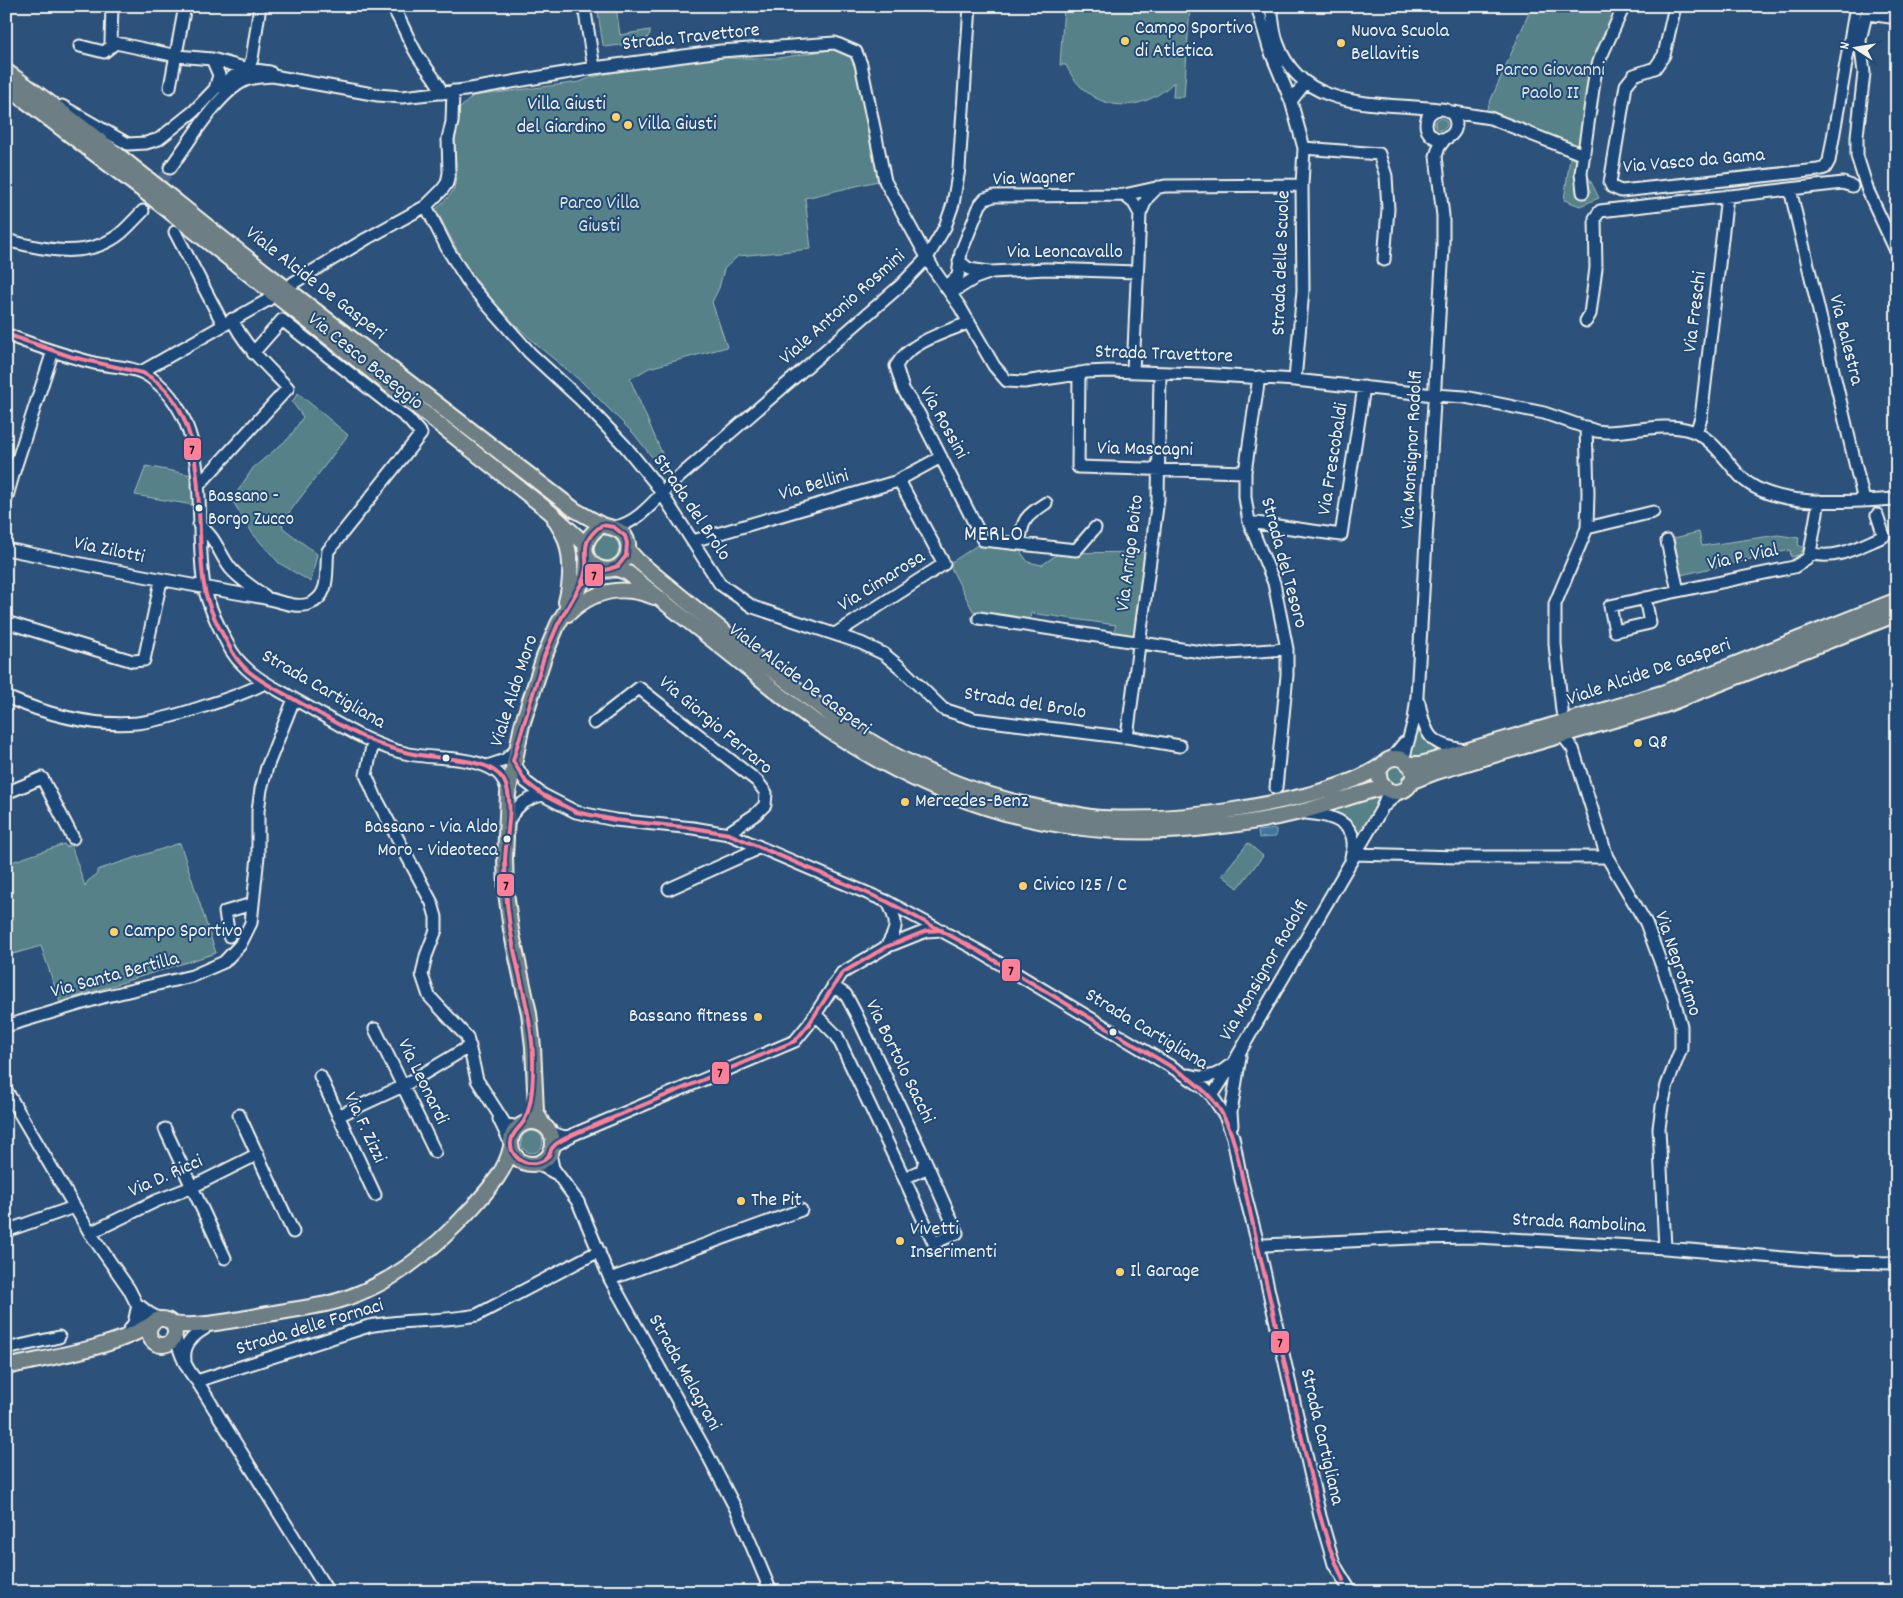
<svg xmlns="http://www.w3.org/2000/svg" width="1903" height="1598" font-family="Dekko,sans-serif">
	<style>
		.green { fill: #578189; stroke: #a6b9b8 }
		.water { fill: #41769e; stroke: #89a7bc }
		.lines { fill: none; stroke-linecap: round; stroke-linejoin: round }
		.minor-tunnel { stroke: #4a6a8b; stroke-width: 11; stroke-dasharray: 11 5.5; stroke-linecap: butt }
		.minor-casing { stroke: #f4f1e8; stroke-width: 15 }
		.major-casing { stroke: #f4f1e8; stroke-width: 18 }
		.minor { stroke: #1f4a7a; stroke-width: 11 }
		.major { stroke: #6d7e84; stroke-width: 14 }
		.bus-1-casing { stroke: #1f4a7a; stroke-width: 8 }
		.bus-1 { stroke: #ff8098; stroke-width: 4 }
		.poi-dot { fill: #ffd166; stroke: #1f4a7a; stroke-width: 2 }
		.bus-dot { fill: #f4f1e8; stroke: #1f4a7a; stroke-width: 2 }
		.labels { text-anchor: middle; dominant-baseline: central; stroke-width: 4; stroke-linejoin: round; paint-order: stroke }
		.bus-label { font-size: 19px; fill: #f4f1e8; stroke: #1f4a7a; text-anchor: start }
		.poi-label { font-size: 20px; fill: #f4f1e8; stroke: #1f4a7a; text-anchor: start }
		.street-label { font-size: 20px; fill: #f4f1e8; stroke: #1f4a7a }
		.park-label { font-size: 20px; fill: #dce0da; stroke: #1f4a7a }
		.quarter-label { font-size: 22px; letter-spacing: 1px; fill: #f4f1e8; stroke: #1f4a7a }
		.line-badge { stroke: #1f4a7a; stroke-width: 2 }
		.pale-badge-label { font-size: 14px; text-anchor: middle; font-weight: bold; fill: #111 }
	</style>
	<rect width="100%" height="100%" fill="#2c527b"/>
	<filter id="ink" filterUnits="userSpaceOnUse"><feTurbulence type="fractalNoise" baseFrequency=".02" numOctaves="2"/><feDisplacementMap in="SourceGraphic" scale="10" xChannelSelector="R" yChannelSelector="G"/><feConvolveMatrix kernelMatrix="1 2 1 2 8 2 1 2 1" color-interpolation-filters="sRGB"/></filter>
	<g filter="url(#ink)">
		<path class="green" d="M597 6H616L620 35 650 30V33L645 42 605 47 603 45Z
			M1064 6H1190L1184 97H1173L1174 82C1139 117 1088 112 1066 65H1060Z
			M1532 6H1631L1600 71 1587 174 1599 198 1580 206 1564 200 1572 144 1486 111Z
			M842 48 851 54 861 80 882 180 805 198 811 249 738 256 724 269 719 288 712 302 727 347 649 368 630 379 670 472 666 475 634 434 582 382 538 346 502 312 466 267 436 209C442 203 451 196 454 188 459 172 454 155 455 140 457 128 461 120 459 109L473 96 580 82 592 77 628 69 718 58H779Z
			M1435 124a6 6 0 1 1 12 0a6 6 0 1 1-12 0Z
			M298 393 348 435 282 522 283 528 317 554 311 582 279 563 253 534 232 500 253 468 289 438 303 417 292 402Z
			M146 466 192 475 193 505 135 495Z
			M1699 532 1702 546 1778 535 1799 538 1798 545 1804 548 1799 555 1791 557 1790 550 1681 575 1674 538Z
			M593 548a13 13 0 1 1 26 0a13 13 0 1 1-26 0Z
			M572 539C585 554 582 569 574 586Z
			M982 542 1006 546 1020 551 1028 562 1042 565 1059 553 1148 552 1136 636 1113 633 1116 625 1031 613 1030 620 973 611 949 564Z
			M607 575H615L620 578 602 580 598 584V590L587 595 601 577Z
			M1420 722 1447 751 1411 761 1406 758 1416 737Z
			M1385 774a10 10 0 1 1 20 0a10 10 0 1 1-20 0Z
			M1379 794 1380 798 1356 841 1329 811Z
			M180 843 216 953 60 1002 41 946 6 956V864L64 844 66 847 71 845 85 886 88 881 97 874V870Z
			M1248 843 1263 856 1238 888 1222 875Z
			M521 1142a11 11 0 1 1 22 0a11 11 0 1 1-22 0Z"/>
		<path class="water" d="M1276 829V837L1259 838 1258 831Z"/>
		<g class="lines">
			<path class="minor-tunnel" d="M143 211 170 168"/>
			<defs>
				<path id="minor" d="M392 6C402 22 408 40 418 56 426 69 437 79 442 93
					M584 6 594 68
					M1257 6 1269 48 1291 101 1304 148 1302 185 1303 290 1295 380
					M1271 6C1273 19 1273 32 1278 44 1302 112 1380 102 1438 109
					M1675 6 1664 55 1655 68 1634 75 1626 85 1610 183 1612 187 1621 191 1818 170 1825 168 1829 161 1856 6
					M1890 17 1868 14 1866 15 1860 40 1864 73 1857 136V156L1868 191 1897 253
					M111 42 112 6
					M80 46 104 52 113 45 111 42 177 56 212 59 248 69 252 59 260 6
					M212 59 219 75 215 89
					M170 87 185 6
					M1291 101 1305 83
					M62 106 128 144 146 143 159 139 194 111 215 89 238 73 248 69 270 72
					M1426 124a15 15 0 1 1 30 0a15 15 0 1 1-30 0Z
					M1452 112 1490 118 1584 155
					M1304 148 1379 154 1386 176 1388 209 1384 260
					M170 168C188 144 218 92 246 80 254 77 264 77 273 76L378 95 402 97 465 90 594 68 721 51 835 43 856 52 861 64 885 181 934 270 960 307 994 366 1007 381 1024 382 1065 376 1086 372 1108 371 1201 374 1295 380 1434 395 1465 397 1544 413 1596 431 1606 432C1633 432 1664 422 1689 430 1713 437 1726 462 1742 478 1776 510 1853 501 1897 499
					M1790 189 1843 183 1852 186
					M1583 192 1581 173 1595 75 1600 59 1624 6
					M1124 195 1134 203 1140 214
					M426 206 448 250 471 286 530 353 581 400 625 446 655 483 720 584 753 607 861 643 884 654 901 668 943 709 974 719 1121 737H1127L1180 746
					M175 232 223 324
					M6 240C44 250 88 260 121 233 129 226 136 218 143 211
					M959 261 969 269 989 272
					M293 283 366 239 426 206 442 190 447 183 449 173 448 139 452 122 453 91
					M946 287 958 276 961 252 980 205 985 199 994 196 1124 195 1165 186 1302 185
					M951 293 975 278 992 272 1046 269 1137 272
					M1586 321 1590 314 1596 268 1595 218 1600 211 1790 189 1864 501
					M968 323C945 332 908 343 896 366L903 389 919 414 983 540 1076 550 1095 528
					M6 334C34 346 64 355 94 363 111 367 135 366 150 377 215 423 193 518 204 586 207 601 215 619 222 633 228 645 233 656 243 665 257 680 277 689 294 699 331 719 367 745 409 754 434 759 464 756 488 767 501 773 505 780 508 794
					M141 372 268 300
					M1133 372 1140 214 1147 198 1158 187
					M1079 373 1078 467 1245 472
					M1259 377 1245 472V497L1249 522 1274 583 1287 649V675L1276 788
					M1696 432 1701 418 1727 196
					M198 486 288 388C267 366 245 347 232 319
					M6 500 15 468 53 351
					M1249 522 1341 535 1364 387
					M199 525C216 537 219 554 231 569 241 580 253 588 265 596
					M614 527C637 524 655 500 671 484L900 286 927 258 945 227 953 204 959 169 970 6
					M1587 528 1653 512
					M693 541 895 482 941 457
					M1667 541 1678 591
					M1019 544C1023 518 1025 517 1046 503
					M6 549C91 566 175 583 260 597 275 599 294 609 309 604 332 596 325 569 328 551L421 434 408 419 282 320 253 353
					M1810 553C1836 561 1860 546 1884 536L1877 515
					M1645 598 1650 623 1615 631 1610 606C1633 601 1655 596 1678 591L1794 567 1807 559 1810 553 1819 501
					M979 618 1214 654 1287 649
					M6 622 116 656 133 661 144 660 161 581
					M835 634 944 564 899 480
					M6 697C46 714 94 727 137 723 162 720 185 713 208 705 228 699 247 692 265 683
					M1419 703C1426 737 1430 745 1465 750
					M1562 711 1555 644V604L1587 528 1588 493 1586 427
					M594 723 639 688 757 781 766 793 765 805 756 814 732 830 729 834
					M1563 736 1573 749 1607 857 1646 923 1674 999 1681 1026V1049L1667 1085 1662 1106 1659 1128 1665 1248
					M1127 737 1158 499 1160 373
					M373 742 366 775 375 796 432 903 436 917V930L426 956 422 975 429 996 467 1037 477 1080 505 1124 518 1127
					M1391 759 1404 743
					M1403 760 1414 720 1417 696 1443 247V216L1436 156 1439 147 1445 139
					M513 761 526 782 543 795 576 812 615 820 693 828 729 834 888 902 977 950 1180 1072 1204 1088 1212 1096 1225 1116 1233 1137 1241 1179 1258 1244 1320 1516 1334 1564 1351 1592
					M487 766 505 760 516 750
					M6 793 42 778 73 838
					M1385 805 1400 791
					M1306 813C1331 815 1362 823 1351 857
					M507 824C515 807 524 799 543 795
					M1355 854 1457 857H1607
					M669 889 751 852 758 846
					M229 936 225 912 252 904
					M886 947C898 928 898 923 888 902
					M815 1014 837 1036 904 1178 922 1170 925 1160 857 1016 846 995 833 986
					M6 1026 103 997 192 976 224 962 240 945 251 923 258 856V811L261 789 267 767 294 699
					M375 1029 435 1152
					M1189 1075C1205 1080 1217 1076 1229 1066
					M320 1076 375 1195
					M6 1090 90 1233 129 1289 145 1321 150 1325
					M1212 1096 1234 1062 1381 810 1389 790
					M239 1115 293 1232
					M338 1116 403 1086 470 1046
					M499 1119 511 1144
					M1232 1125 1231 1112 1240 1057
					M165 1129 225 1258
					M550 1132 564 1137 571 1136
					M552 1147 572 1135 795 1041 809 1024 842 973 886 947 926 931 942 930
					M550 1153 553 1168 578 1202 610 1279 704 1448 738 1513 771 1592
					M536 1163 557 1174
					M904 1178 934 1243 957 1233 925 1160
					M6 1231 74 1207
					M90 1233 156 1201 192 1187 258 1154
					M1258 1244 1265 1245 1412 1238 1478 1237 1665 1248 1833 1262 1897 1263
					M610 1279 801 1210
					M140 1306 149 1313 160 1319
					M175 1334C179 1351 185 1368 197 1381L328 1592
					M125 1337 134 1323 138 1305
					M6 1349 59 1337
					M185 1360C183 1345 192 1336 204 1329
					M197 1381 369 1326C405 1319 442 1322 477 1315L599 1251"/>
				<path id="major" d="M6 71C100 137 187 212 278 282 377 358 476 434 575 510L602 525
					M6 86 141 189 550 512 585 544
					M555 520C558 525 562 531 565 538 572 558 571 582 566 602
					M602 525C614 528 625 530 628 544 629 551 627 558 622 563 603 584 563 551 602 525Z
					M628 550 638 561C686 601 734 641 784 679 807 697 829 715 854 731 918 773 994 802 1070 813 1081 815 1092 818 1103 818 1149 820 1195 817 1240 809 1283 801 1346 790 1382 765
					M615 568 628 573C661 600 696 627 730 654 758 676 786 701 816 722 938 805 1064 846 1213 827 1241 824 1272 819 1300 812 1328 805 1356 794 1385 787
					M568 614C592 591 622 584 654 597
					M1379 775a17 17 0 1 1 34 0a17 17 0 1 1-34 0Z
					M1408 764H1421L1662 693 1897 600
					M1410 782 1436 772 1665 705 1897 614
					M511 1143a21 21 0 1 1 42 0a21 21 0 1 1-42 0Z
					M543 1125 536 1111 533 1047 529 1013 511 930 506 892 505 858 508 794 522 725 544 657 558 624 586 576 587 558
					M149 1332a13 13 0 1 1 26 0a13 13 0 1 1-26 0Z
					M173 1324C194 1328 230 1321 252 1317 276 1312 302 1309 326 1304 386 1290 433 1251 473 1207 489 1189 506 1171 511 1147
					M6 1367C50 1357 113 1348 150 1325"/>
			</defs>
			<use href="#minor" class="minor-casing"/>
			<use href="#major" class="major-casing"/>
			<use href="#minor" class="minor"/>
			<use href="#major" class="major"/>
			<defs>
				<path id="bus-1" d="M6 334 72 357 143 373C214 409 193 520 204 585 207 606 218 626 228 644 233 654 239 663 247 670 262 683 280 691 297 701 333 721 368 744 409 753 434 759 463 757 488 767 496 771 503 776 506 785 514 808 506 836 505 860 505 890 508 921 514 950 522 989 534 1027 533 1067 533 1083 532 1104 525 1119 521 1128 512 1131 511 1142 510 1149 514 1156 520 1160 529 1165 543 1165 549 1155 553 1149 548 1152 554 1146 558 1141 566 1139 572 1135L795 1041 809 1024 842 973 886 947 926 931 942 930
					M602 525 614 527 625 536 627 543 626 556 618 566 597 573 580 586C596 558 572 547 602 525Z
					M580 586 558 624 544 657 516 750 513 761 526 782 543 795 576 812 615 820 693 828 729 834 888 902 977 950 1180 1072C1211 1093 1225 1110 1235 1146L1318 1509 1329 1546 1343 1580"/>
			</defs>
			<use href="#bus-1" class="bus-1-casing"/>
			<use href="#bus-1" class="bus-1"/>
		</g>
	</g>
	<g class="poi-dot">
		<circle cx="1125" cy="41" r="5"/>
		<circle cx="1341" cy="43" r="5"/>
		<circle cx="616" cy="117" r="5"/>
		<circle cx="628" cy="125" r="5"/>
		<circle cx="1638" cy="743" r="5"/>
		<circle cx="905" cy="802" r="5"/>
		<circle cx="1023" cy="886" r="5"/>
		<circle cx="114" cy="932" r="5"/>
		<circle cx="758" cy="1017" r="5"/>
		<circle cx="741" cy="1201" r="5"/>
		<circle cx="900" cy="1241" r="5"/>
		<circle cx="1120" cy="1272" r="5"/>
	</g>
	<g class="bus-dot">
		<circle cx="199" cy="508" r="4.5"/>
		<circle cx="446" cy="758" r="4.5"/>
		<circle cx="507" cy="839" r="4.5"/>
		<circle cx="1113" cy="1032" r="4.5"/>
	</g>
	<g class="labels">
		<g class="bus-label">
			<text x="208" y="497">Bassano -<tspan x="208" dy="23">Borgo Zucco</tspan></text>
			<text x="498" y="828" text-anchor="end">Bassano - Via Aldo<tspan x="498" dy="23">Moro - Videoteca</tspan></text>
		</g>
		<g class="poi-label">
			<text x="1135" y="29">Campo Sportivo<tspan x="1135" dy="23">di Atletica</tspan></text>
			<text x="1351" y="32">Nuova Scuola<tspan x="1351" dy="23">Bellavitis</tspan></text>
			<text x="606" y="105" text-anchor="end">Villa Giusti<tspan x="606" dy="23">del Giardino</tspan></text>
			<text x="638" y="125">Villa Giusti</text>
			<text x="1648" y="743">Q8</text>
			<text x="915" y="802">Mercedes-Benz</text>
			<text x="1033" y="886">Civico 125 / C</text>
			<text x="124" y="932">Campo Sportivo</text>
			<text x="748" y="1017" text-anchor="end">Bassano fitness</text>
			<text x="751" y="1201">The Pit</text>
			<text x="910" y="1230">Vivetti<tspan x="910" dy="23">Inserimenti</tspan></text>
			<text x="1130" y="1272">Il Garage</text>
		</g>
		<g class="street-label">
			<text transform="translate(691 38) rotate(-6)">Strada Travettore</text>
			<text transform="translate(1694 162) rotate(-5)">Via Vasco da Gama</text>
			<text transform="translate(1034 179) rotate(-2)">Via Wagner</text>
			<text x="1065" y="253">Via Leoncavallo</text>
			<text transform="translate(1282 263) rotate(-88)">Strada delle Scuole</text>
			<text transform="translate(315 284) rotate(38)">Viale Alcide De Gasperi</text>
			<text transform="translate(843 308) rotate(-42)">Viale Antonio Rosmini</text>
			<text transform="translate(1696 312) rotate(-83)">Via Freschi</text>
			<text transform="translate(1845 340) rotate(76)">Via Balestra</text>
			<text transform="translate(1164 355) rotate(2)">Strada Travettore</text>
			<text transform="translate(365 362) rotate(39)">Via Cesco Baseggio</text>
			<text transform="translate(943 423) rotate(61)">Via Rossini</text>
			<text transform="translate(1145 450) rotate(1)">Via Mascagni</text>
			<text transform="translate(1413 450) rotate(-87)">Via Monsignor Rodolfi</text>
			<text transform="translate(1334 459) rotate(-81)">Via Frescobaldi</text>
			<text transform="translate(814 486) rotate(-16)">Via Bellini</text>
			<text transform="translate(691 508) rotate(56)">Strada del Brolo</text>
			<text transform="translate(109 551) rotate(12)">Via Zilotti</text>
			<text transform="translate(1131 553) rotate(-83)">Via Arrigo Boito</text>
			<text transform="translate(1743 558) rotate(-12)">Via P. Vial</text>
			<text transform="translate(1283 563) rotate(75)">Strada del Tesoro</text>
			<text transform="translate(882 582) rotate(-32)">Via Cimarosa</text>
			<text transform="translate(1649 673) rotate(-19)">Viale Alcide De Gasperi</text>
			<text transform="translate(799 680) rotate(37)">Viale Alcide De Gasperi</text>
			<text transform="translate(323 690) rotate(30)">Strada Cartigliana</text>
			<text transform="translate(515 691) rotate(-72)">Viale Aldo Moro</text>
			<text transform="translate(1025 704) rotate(9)">Strada del Brolo</text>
			<text transform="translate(715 726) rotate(40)">Via Giorgio Ferraro</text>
			<text transform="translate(1677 964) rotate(71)">Via Negrofumo</text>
			<text transform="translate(1265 971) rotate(-60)">Via Monsignor Rodolfi</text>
			<text transform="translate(115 976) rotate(-15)">Via Santa Bertilla</text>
			<text transform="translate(1146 1030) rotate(31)">Strada Cartigliana</text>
			<text transform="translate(899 1062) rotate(64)">Via Bortolo Sacchi</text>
			<text transform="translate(422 1082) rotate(64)">Via Leonardi</text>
			<text transform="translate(364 1128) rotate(65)">Via F. Zizzi</text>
			<text transform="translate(166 1177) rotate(-24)">Via D. Ricci</text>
			<text transform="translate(1579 1224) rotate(3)">Strada Rambolina</text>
			<text transform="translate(310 1328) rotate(-17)">Strada delle Fornaci</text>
			<text transform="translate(684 1373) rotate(61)">Strada Melagrani</text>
			<text transform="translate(1321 1437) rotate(77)">Strada Cartigliana</text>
		</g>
		<g class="park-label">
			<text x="1550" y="71">Parco Giovanni<tspan x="1550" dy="23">Paolo II</tspan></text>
			<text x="599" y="204">Parco Villa<tspan x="599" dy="23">Giusti</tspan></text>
		</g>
		<g class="quarter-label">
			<text x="994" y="535">MERLO</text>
		</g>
	</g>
	<g class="line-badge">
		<rect x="183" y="437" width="19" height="24" rx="5" fill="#ff8098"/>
		<rect x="584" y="563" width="20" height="24" rx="5" fill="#ff8098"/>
		<rect x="496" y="873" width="19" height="24" rx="5" fill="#ff8098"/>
		<rect x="1001" y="958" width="20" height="24" rx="5" fill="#ff8098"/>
		<rect x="711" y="1061" width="19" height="24" rx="5" fill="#ff8098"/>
		<rect x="1270" y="1330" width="20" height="24" rx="5" fill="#ff8098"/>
	</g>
	<g class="pale-badge-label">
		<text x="192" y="454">7</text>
		<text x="594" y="580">7</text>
		<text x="506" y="890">7</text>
		<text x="1011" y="975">7</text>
		<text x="720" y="1077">7</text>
		<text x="1280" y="1347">7</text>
	</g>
	<rect width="1903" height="1598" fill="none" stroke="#1f4a7a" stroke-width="25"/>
	<rect x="12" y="12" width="1878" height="1573" fill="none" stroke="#f4f1e8" stroke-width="2" filter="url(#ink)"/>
	<g transform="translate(1856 48) rotate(282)" stroke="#1f4a7a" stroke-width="4" paint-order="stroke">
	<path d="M0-4L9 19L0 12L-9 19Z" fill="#f4f1e8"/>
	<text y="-8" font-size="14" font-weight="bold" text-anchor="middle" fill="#f4f1e8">N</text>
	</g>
</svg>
